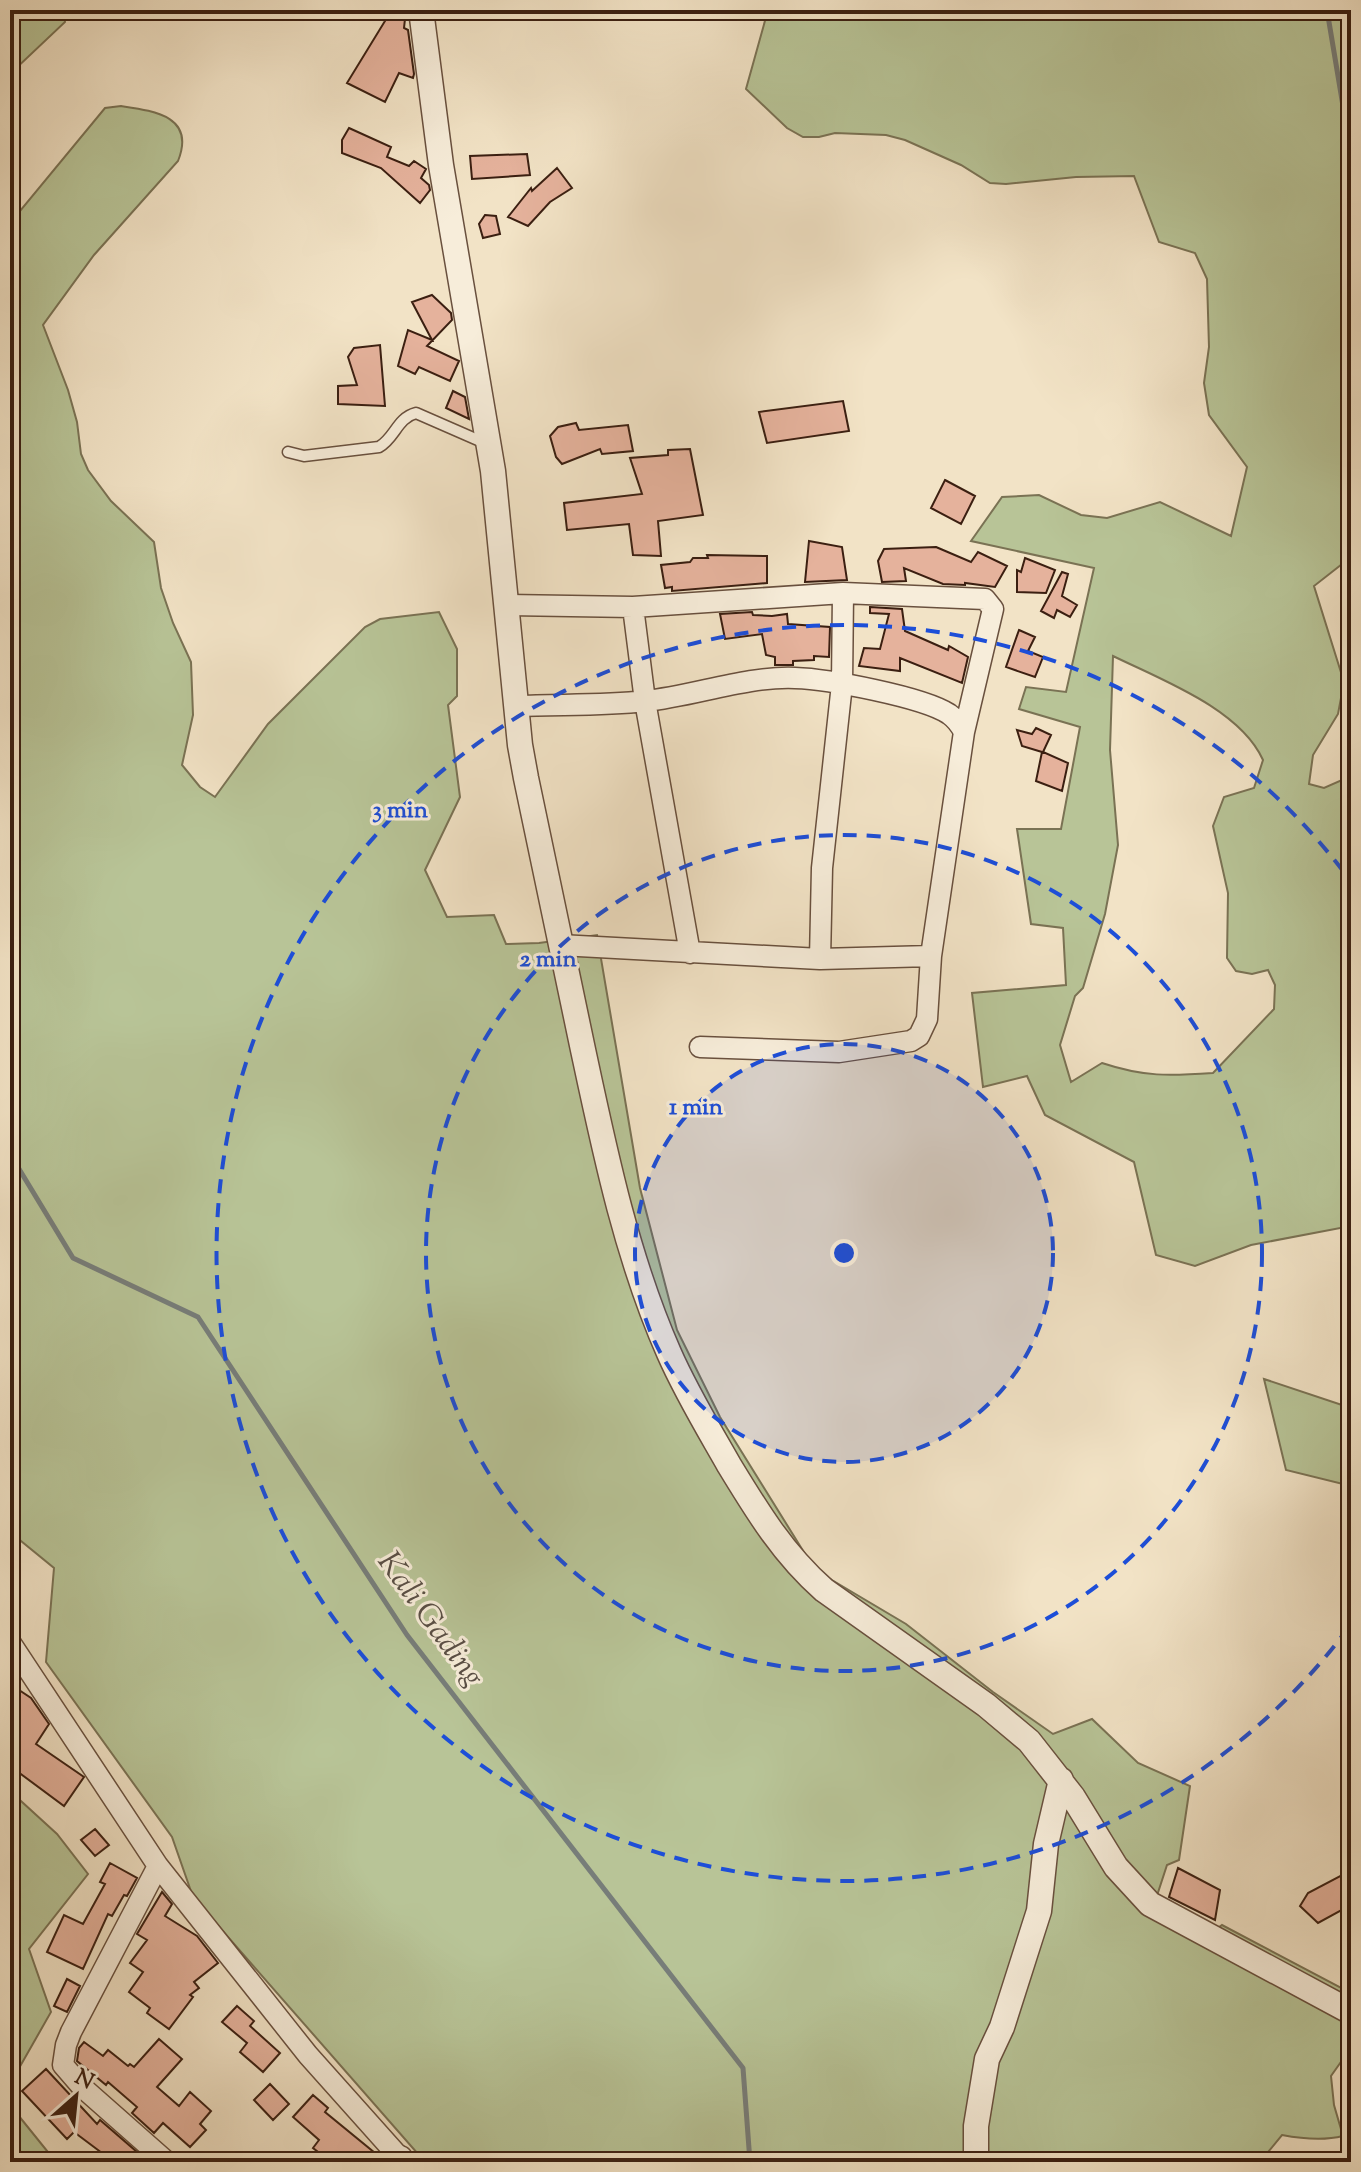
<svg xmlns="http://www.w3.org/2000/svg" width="1361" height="2172" font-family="'Sorts Mill Goudy',serif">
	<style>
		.green { fill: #b8c497; stroke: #7a7254; stroke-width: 2; fill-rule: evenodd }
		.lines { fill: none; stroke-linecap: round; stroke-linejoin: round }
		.stream { stroke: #777d79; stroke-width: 5 }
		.building { fill: #e5b29c; stroke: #3b1f11; stroke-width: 2 }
		.service-casing { stroke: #69503e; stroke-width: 13 }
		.minor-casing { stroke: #69503e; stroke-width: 23 }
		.tertiary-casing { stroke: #69503e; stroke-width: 27 }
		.service { stroke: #f7edda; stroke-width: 10 }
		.minor { stroke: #f7edda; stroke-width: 20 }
		.tertiary { stroke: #f7edda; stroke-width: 24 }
		.ring { fill: none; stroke: #1d4ed8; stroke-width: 4; stroke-dasharray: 14 10 }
		.labels { text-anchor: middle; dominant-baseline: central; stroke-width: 6; stroke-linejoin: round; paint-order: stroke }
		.water-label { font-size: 32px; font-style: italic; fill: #594e45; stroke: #f7edda }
		.centre { fill: #1d4ed8; stroke: #f7edda; stroke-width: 4 }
		.ring-label { font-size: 24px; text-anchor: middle; font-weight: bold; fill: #1d4ed8; stroke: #f7edda; stroke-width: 6; stroke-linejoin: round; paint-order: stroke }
	</style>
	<rect width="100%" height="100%" fill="#f2e3c6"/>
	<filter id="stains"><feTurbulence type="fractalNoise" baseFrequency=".0025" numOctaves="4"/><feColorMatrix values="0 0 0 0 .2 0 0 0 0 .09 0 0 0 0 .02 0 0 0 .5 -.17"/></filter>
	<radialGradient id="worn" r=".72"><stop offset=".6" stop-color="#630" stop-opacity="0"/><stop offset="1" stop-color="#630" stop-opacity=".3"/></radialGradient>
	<path class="green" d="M10 10H62L65 22 10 74Z
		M768 10H1351V557L1314 586 1344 682 1338 714 1313 755 1309 784 1324 788 1351 776V895L1347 908 1351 915V1226L1251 1245 1195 1266 1156 1255 1134 1162 1045 1115 1027 1076 983 1087 972 993 1066 985 1063 928 1031 924 1017 829H1061L1080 727 1019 709 1026 687 1066 692 1094 568 971 541 1002 497 1039 495 1081 515 1107 518 1160 502 1231 536 1247 467 1209 415 1204 383 1209 347 1207 279 1195 253 1159 242 1134 176 1076 177 1006 184 990 183 961 165 905 140 886 135 835 133 819 137H803L787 128 746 89ZM1113 656C1162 680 1240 709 1263 760L1254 788 1224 797 1213 826 1228 893 1227 958 1236 971 1252 974 1268 970 1275 985 1274 1009 1213 1073C1169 1076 1144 1077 1102 1063L1071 1082 1060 1045 1075 996 1083 988 1105 914 1118 845 1110 750Z
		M121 106C154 111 196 116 178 161L94 255 43 325 68 390 77 422 81 454 88 470 111 501 154 542 161 588 173 623 191 662 193 715 182 765 200 787 215 797 268 724 365 627 380 619 439 612 457 649V696L448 705 460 797 425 870 447 917 494 915 506 944 539 943 597 935 640 1188 677 1330 720 1417 815 1570 906 1624 993 1692 1053 1734 1092 1719 1138 1763 1190 1786 1179 1860 1167 1865 1151 1914 1199 1942 1222 1925 1351 1993V2056L1343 2059 1331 2076 1334 2105 1343 2136C1323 2141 1303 2139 1282 2135L1260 2162H425L193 1897 172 1837 46 1662 54 1568 10 1532V223L105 108Z
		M1264 1379 1351 1408V1486L1286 1470Z
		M10 1791 57 1834 88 1874 29 1949 51 2012 10 2084Z
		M10 2105 56 2162H10Z"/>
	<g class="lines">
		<path class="stream" d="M1327 10 1351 154
			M10 1154 73 1258 198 1317 407 1635 743 2068 750 2162"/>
	</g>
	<path class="building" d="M363 10H406L404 28 408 30 414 74 413 78 399 73 385 102 347 83 385 21Z
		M349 128 391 147 387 157 409 166 414 161 426 169 421 178 429 185 430 190 420 203 381 168 342 153V140Z
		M527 154 530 175 472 179 470 156Z
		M557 168 572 188 550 202 528 226 508 217 531 188 532 191Z
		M485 215 496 216 500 234 483 238 479 224Z
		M432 295 451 313 452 320 427 346 459 361 450 381 419 367 415 374 398 366 408 330 432 340 412 302Z
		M380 345 385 406 338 404V386L357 385 348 357 354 348Z
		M453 391 465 397 469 419 446 408Z
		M843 401 849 431 767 443 759 412Z
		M576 423 579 430 628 425 633 451 602 454 600 449 562 464 556 457 550 436 558 427Z
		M690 449 703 515 658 521 661 556 633 555 629 524 567 530 564 503 642 494 630 458 668 455V450Z
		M945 480 975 496 961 524 931 508Z
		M809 541 842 547 847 580 805 582Z
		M936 547 971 562 978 552 1007 566 995 587 965 583V585L943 584 904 568 906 581 882 582 878 561 884 549Z
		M707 555 767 556V583L672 591V587L665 588 661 565 690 562 693 558H708Z
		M1025 558 1055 570 1046 593 1017 592V570L1021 572Z
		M1062 572 1068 574 1062 596 1077 605 1070 617 1057 610 1054 618 1041 611Z
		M870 607 902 609 905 631 948 650 949 646 968 657 962 683 900 658V671L859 666 864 648 880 649 889 614 870 613Z
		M752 612 753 615 772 616 787 614 788 624 830 627 829 657 814 656V660L793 661V665H775V657L766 655 762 634 725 639 720 614Z
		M1019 630 1035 637 1028 651 1043 657 1035 677 1006 667Z
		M1036 728 1051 735 1043 752 1068 763 1062 791 1036 781 1042 752 1022 746 1017 730 1032 734Z
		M16 1688 31 1698 49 1724 36 1744 84 1777 64 1806 10 1766V1696Z
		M95 1829 109 1845 95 1856 81 1840Z
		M110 1863 137 1878 127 1896 124 1895 112 1916 108 1914 83 1969 47 1952 64 1915 83 1924 105 1884 100 1882Z
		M1178 1868 1220 1890 1215 1920 1169 1897Z
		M1344 1874 1351 1887V1905L1318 1923 1300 1906 1308 1893Z
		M162 1892 172 1904 165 1916 197 1936 218 1963 194 1982 199 1988 190 1995 193 1997 169 2029 147 2013 150 2008 129 1992 143 1972 130 1963 147 1940 137 1934Z
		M67 1979 80 1986 67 2012 54 2006Z
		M237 2006 254 2021 250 2026 280 2053 263 2072 240 2052 247 2043 222 2022Z
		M159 2039 182 2059 157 2087 179 2106 190 2092 211 2111 200 2124 206 2130 190 2147 163 2123 154 2133 132 2113 137 2107 108 2082 106 2085 77 2061 79 2048 84 2042 103 2056 108 2050 128 2066 130 2064 134 2067Z
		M46 2069 97 2124 100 2120 137 2152 129 2162H114L74 2132 67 2139 22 2091Z
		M270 2084 289 2104 273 2120 254 2100Z
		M313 2095 328 2108 325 2112 386 2162H331L313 2148 319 2140 293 2117Z"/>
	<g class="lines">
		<defs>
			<path id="service" d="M288 452 304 456 379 447C395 438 397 418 416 413L487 444"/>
			<path id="minor" d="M505 605 633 607 843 593 985 599 993 609 964 732
				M633 607 645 701 690 953
				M517 706C560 704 603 706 645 701 695 696 745 676 795 678 828 679 923 697 949 714 956 719 960 724 964 732L931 956 927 1019 919 1036 911 1041 839 1052 700 1047
				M560 945 820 959 822 868 842 684 843 593
				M820 959 931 956
				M10 1642 158 1866 308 2055 400 2158
				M158 1866 71 2032 66 2045 63 2065 82 2087 167 2162"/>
			<path id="tertiary" d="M421 10 441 165 493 471 520 745 526 778C545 867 564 956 582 1045 604 1148 626 1256 669 1353 686 1392 708 1428 729 1465 757 1511 783 1554 824 1590L986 1705 1029 1741 1073 1797 1116 1867 1150 1904 1351 2012
				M400 2158 401 2162
				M976 2162V2126L987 2059 1002 2027 1039 1911 1046 1844 1061 1780"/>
		</defs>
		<use href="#service" class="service-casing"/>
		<use href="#minor" class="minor-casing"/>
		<use href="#tertiary" class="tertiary-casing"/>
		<use href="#service" class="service"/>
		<use href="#minor" class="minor"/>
		<use href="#tertiary" class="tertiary"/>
	</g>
	<circle cx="844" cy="1253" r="209" fill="#1d4ed8" fill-opacity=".12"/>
	<g class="ring">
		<circle cx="844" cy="1253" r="209"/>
		<circle cx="844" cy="1253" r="418"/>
		<path d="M1349 1627A628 628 0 1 1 1349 879"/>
	</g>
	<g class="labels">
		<g class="water-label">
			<text transform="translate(430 1620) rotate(54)">Kali Gading</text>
		</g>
	</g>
	<circle cx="844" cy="1253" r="12" class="centre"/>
	<g class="ring-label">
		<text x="400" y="817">3 min</text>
		<text x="548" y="966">2 min</text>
		<text x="696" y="1114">1 min</text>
	</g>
	<rect width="1361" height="2172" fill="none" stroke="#f2e3c6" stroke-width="40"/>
	<rect x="12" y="12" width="1337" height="2148" fill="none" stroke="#3b1f11" stroke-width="4"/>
	<rect x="20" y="20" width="1321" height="2132" fill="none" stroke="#3b1f11" stroke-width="2"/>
	<g transform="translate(76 2096) rotate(27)" stroke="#f7edda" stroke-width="6" paint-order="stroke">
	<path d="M0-6L14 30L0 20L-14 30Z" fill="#3b1f11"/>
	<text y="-12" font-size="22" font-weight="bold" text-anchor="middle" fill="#3b1f11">N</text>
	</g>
	<rect width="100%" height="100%" filter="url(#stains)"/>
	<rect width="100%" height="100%" fill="url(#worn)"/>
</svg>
